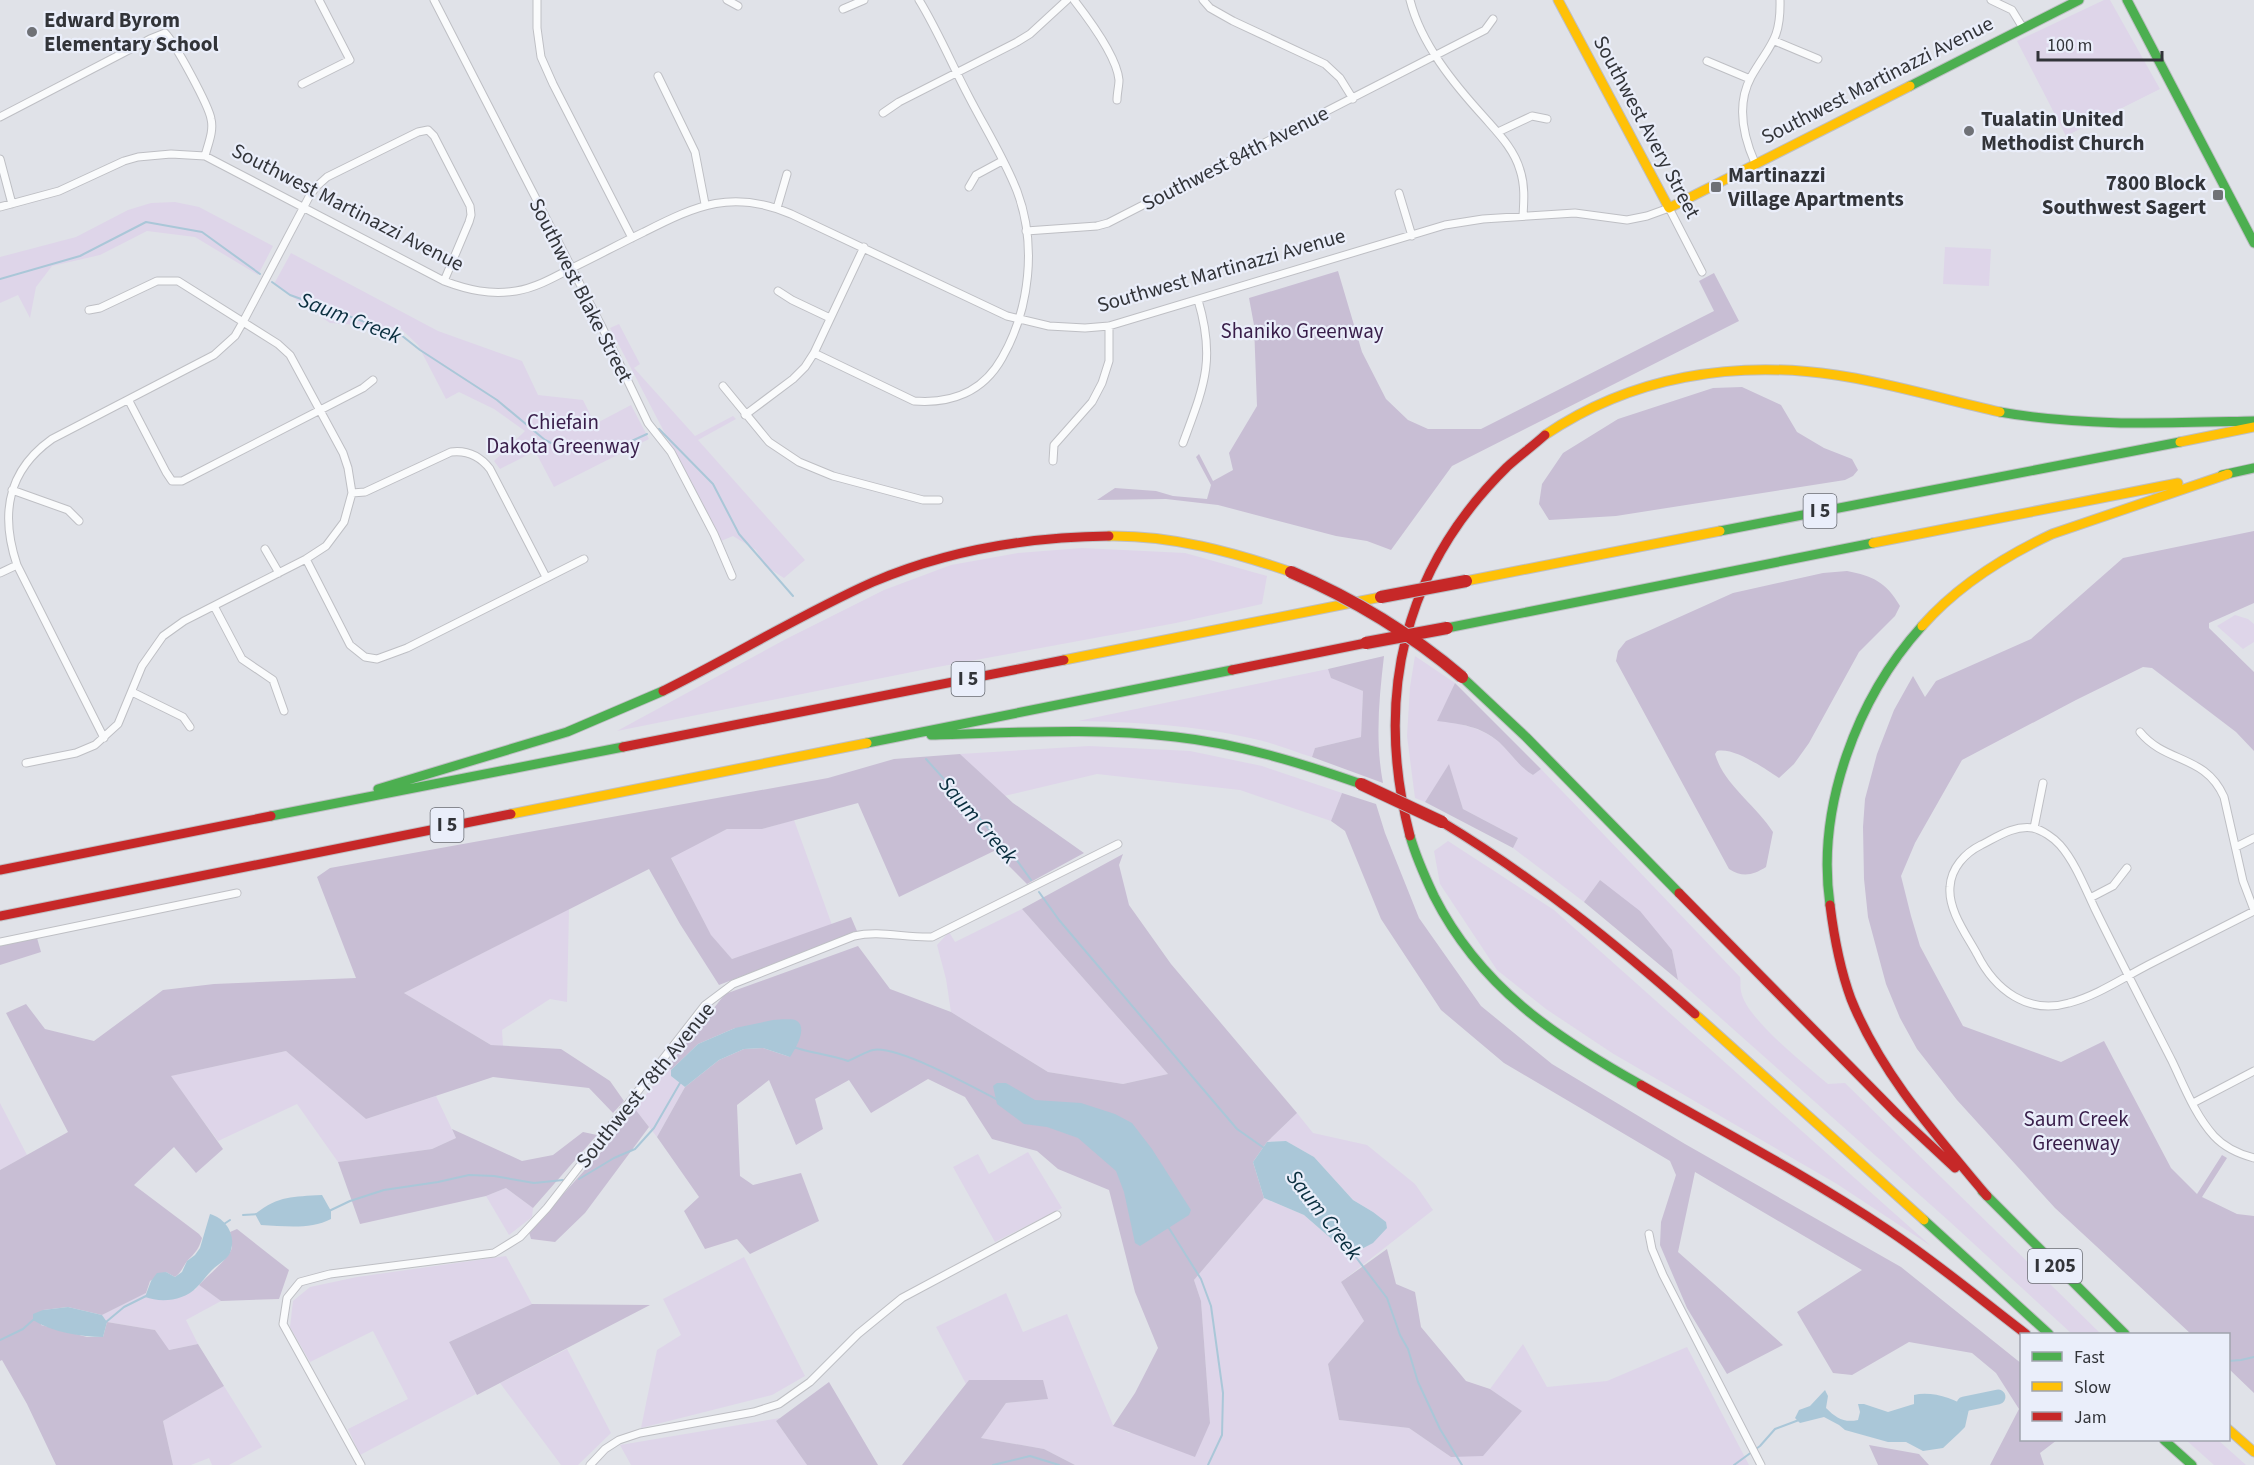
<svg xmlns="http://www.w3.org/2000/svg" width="2254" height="1465" font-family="'Source Sans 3',sans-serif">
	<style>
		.green { fill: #ded5e9 }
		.forest { fill: #c8bed4 }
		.water { fill: #aac7d8 }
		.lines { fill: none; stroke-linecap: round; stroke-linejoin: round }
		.stream { stroke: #aac7d8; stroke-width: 2 }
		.river { stroke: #aac7d8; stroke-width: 15 }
		.street-casing { stroke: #bebfc4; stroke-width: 9 }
		.fast-casing { stroke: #bebfc4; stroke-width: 11 }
		.slow-casing { stroke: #bebfc4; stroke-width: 11 }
		.jam-casing { stroke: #bebfc4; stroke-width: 11 }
		.street { stroke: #fafbfc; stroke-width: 7 }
		.fast { stroke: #4caf50; stroke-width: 9 }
		.slow { stroke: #ffc107; stroke-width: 9 }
		.jam { stroke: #c62828; stroke-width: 9 }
		.jam-bridge-casing { stroke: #b8bdc3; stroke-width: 14; stroke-linecap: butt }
		.jam-bridge { stroke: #c62828; stroke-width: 12 }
		.poi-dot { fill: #6f7176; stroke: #eaeefa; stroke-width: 2 }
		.labels { text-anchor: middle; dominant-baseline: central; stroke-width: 4.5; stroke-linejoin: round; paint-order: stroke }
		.shield { fill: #eaeefa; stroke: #696c73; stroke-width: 1.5 }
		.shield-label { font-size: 20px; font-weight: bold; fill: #323439 }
		.poi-label { font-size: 21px; font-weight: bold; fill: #323439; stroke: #eaeefa; text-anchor: start }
		.street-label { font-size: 21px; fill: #323439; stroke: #eaeefa }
		.park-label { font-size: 21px; fill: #381d49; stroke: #eaeefa }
		.water-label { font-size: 22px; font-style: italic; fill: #092e3e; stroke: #eaeefa }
	</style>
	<rect width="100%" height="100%" fill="#e0e2e8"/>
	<path class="green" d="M2104 0H2110L2160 89 2066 136 2017 41Z
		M175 202 199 207 273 246 258 275 195 237 147 231 100 255 52 266 36 287 30 318 18 295 0 303V257L76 237 128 210 151 203Z
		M1945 247 1991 249 1989 286 1943 284Z
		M291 253 438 331 522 361 538 395 583 400 595 424 631 405 649 439 554 487 535 451 500 469 494 461 525 431 494 409 459 392 446 399 418 345 400 328 330 323 274 284Z
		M619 324 640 364 634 368 695 436 733 416 736 419 698 440 805 560 784 578 765 566 756 550 733 536 721 541 610 328Z
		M1082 548 1185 553 1267 576 1262 604 1176 623 932 668 617 731 786 639 884 590 951 565 1018 553Z
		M2235 615 2248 619 2254 624V642L2243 649 2217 626Z
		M1415 656 1455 683 1438 720C1460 724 1481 727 1499 742 1511 753 1518 766 1533 775L1541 769 1740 977C1741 981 1740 987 1741 991 1745 1018 1807 1066 1828 1084L1845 1083 2101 1334H2072L1949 1221 1678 980 1672 950 1600 880 1584 902 1513 848 1518 838 1463 809 1449 765 1425 802 1415 798 1407 736 1410 687Z
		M1328 669 1332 678 1363 691 1361 737 1315 748 1312 757C1292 751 1271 742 1250 738 1193 725 1136 722 1078 721Z
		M1089 746 1190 751 1262 766 1342 793 1331 821 1240 790 1097 774 1004 796 960 754Z
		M794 820 832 925 732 959 711 936 671 857 727 829H762Z
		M1448 841 1554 910 1931 1246 1837 1184 1612 1053 1546 1009 1497 970 1440 884 1434 851Z
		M569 909 567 1002 550 999 502 1030 503 1046 491 1045 404 993Z
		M1022 909 1168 1074 1123 1084 1048 1072 951 1012 946 979 937 945 949 932 955 942Z
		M286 1051 366 1119 436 1096 456 1138 432 1149 338 1162 297 1104 218 1141 170 1076Z
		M668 1066 671 1070V1076L685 1087 657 1137 635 1109Z
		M0 1103 27 1155 0 1170Z
		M1297 1113 1313 1133 1367 1145 1415 1184 1433 1210 1341 1282 1364 1321 1328 1364 1339 1420 1409 1428 1451 1457 1522 1411 1490 1389 1523 1344 1547 1387 1607 1381 1687 1347 1749 1465H1075L1044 1449 981 1438 1006 1403 1048 1399 969 1380 966 1384 936 1327 1006 1293 1023 1332 1067 1314 1113 1425 1129 1433 1210 1423 1201 1301 1194 1280 1264 1198 1304 1215 1350 1255 1373 1212 1353 1200 1314 1157 1286 1141 1267 1142Z
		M1028 1152 1062 1208 995 1242 953 1167 978 1154 989 1174Z
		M506 1188 533 1208 532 1217 509 1235 486 1196Z
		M506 1256 532 1304 449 1342 476 1394 360 1455 348 1429 408 1399 373 1331 310 1362 290 1327 293 1301 310 1287 357 1277Z
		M744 1257 805 1376 772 1395 641 1428 657 1350 681 1335 663 1299Z
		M199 1285 221 1301 186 1320 198 1344 168 1350 155 1330 107 1322 102 1315 146 1293 145 1297 195 1290Z
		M567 1349 611 1433 578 1465H561L500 1383Z
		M224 1386 262 1447 229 1465H212L209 1458 191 1465H173L163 1421Z
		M780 1418 776 1421 807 1465H631L620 1445Z
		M2186 1440H2218L2246 1465H2214Z"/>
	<path class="forest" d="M1338 271 1362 352 1386 399 1408 420 1428 429H1481L1714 311 1699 281 1714 273 1739 321 1452 466 1391 550 1367 541 1336 536 1218 505 1166 499 1097 500 1115 488 1156 491 1173 496 1207 499 1211 485 1196 457 1199 454 1213 481 1233 470 1229 453 1257 406 1254 325 1249 298Z
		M1742 387 1781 405 1797 432 1824 448 1852 459 1858 470 1853 476 1845 480 1616 516 1549 520 1539 504 1542 484 1563 453 1618 419 1713 388Z
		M2254 531V603L2209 623V628L2254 672V751L2236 732 2152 668 2143 667 2076 700 1962 760 1915 843 1901 876 1911 916 1920 946 1963 1026 2061 1062 2104 1041 2171 1168 2197 1194 2222 1155 2227 1158 2202 1197 2237 1214 2254 1216V1393L2229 1369 2228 1334H2191L2055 1208 1957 1100 1917 1049 1900 1018 1886 984 1868 917 1864 879 1863 827 1865 799 1877 754 1894 710 1913 676 1925 697 1936 681 2031 639 2123 558Z
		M1847 571C1873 576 1886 582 1900 606L1895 616 1859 652 1809 743 1794 764 1779 778C1764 768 1734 747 1717 751L1715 754C1724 785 1756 805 1773 832L1766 867C1753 875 1743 878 1729 869L1616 661 1618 651 1626 641 1733 593 1823 573Z
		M1384 656C1379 699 1375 741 1383 783L1312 757 1315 748 1361 737 1363 691 1331 678 1328 669Z
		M1455 683 1541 769 1533 775C1518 766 1511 753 1499 742 1481 726 1460 724 1437 721Z
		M960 754 1013 803 1084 853 1027 884 994 851 899 897 858 803 762 829H727L671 858 711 935 732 959 851 917 857 931 719 985 680 924 649 869 404 993 491 1045 561 1049 610 1081 624 1101 613 1113 589 1088 493 1077 366 1119 286 1051 171 1076 223 1149 196 1173 174 1147 134 1185 199 1234 202 1238C199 1249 195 1253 188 1260 183 1266 182 1272 175 1277L166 1272 150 1281 146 1293 102 1315 68 1307 43 1310 41 1325 87 1337H103L107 1322 155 1330 169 1350 198 1344 224 1386 163 1421 173 1465H56L27 1404 2 1360 0 1361V1170L68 1132 6 1013 26 1004 45 1029 94 1041 163 990 214 984 356 978 317 877 330 868 828 778 894 759Z
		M1449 764 1463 809 1518 838 1513 848 1425 802Z
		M1342 793 1376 804 1385 833 1419 918 1481 1006 1552 1064 1685 1144 1901 1267 2017 1360 2021 1363 2022 1440H2057L2040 1453 2044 1465H1990L2019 1409 1996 1373 1972 1353 1909 1342 1852 1375 1833 1373 1797 1312 1862 1270 1695 1172 1678 1252 1783 1345 1727 1374 1687 1308 1660 1245 1661 1222 1676 1175 1670 1161 1504 1063 1441 1010 1381 919 1345 831 1331 821Z
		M1123 854 1119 865 1129 905 1171 964 1297 1113 1267 1142 1253 1162 1264 1198 1194 1280 1201 1301 1210 1423 1195 1457 1113 1426 1135 1393 1158 1348 1135 1292 1109 1190 1058 1169 1037 1151 992 1139 965 1097 928 1079 871 1113 849 1080 815 1099 823 1129 796 1145 769 1080 737 1105 740 1176 753 1185 801 1173 819 1221 750 1254 737 1239 705 1249 684 1211 699 1197 657 1137 685 1087 719 1060 744 1049 763 1048 790 1057 735 1028 698 1044 671 1070 668 1066 725 994 858 946 890 989 951 1012 1048 1072 1123 1084 1168 1074 1022 909Z
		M1600 880 1640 911 1672 950 1678 980 1584 902Z
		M37 938 41 952 0 965V946Z
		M635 1109 649 1127 585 1213 555 1242 531 1239 529 1232 611 1141Z
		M452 1129 522 1161 553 1155 583 1132 597 1135 533 1208 506 1188 486 1196 360 1224 338 1162 432 1149 456 1138Z
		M237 1229 289 1270 279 1299 221 1301 199 1285C207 1276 231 1257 232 1247 232 1243 231 1237 230 1232Z
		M1387 1249 1396 1284 1415 1292 1421 1327 1466 1381 1490 1389 1522 1411 1483 1456 1451 1457 1409 1428 1339 1420 1328 1364 1364 1321 1341 1282Z
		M532 1304 650 1305 477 1395 449 1342Z
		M969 1380H1043L1048 1399 1006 1403 981 1438 1044 1449 1075 1465H902Z
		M829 1382 878 1465H807L776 1421Z
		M1869 1445 1919 1454 1929 1465H1878Z"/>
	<path class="water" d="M773 1020C779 1020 792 1018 797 1021 808 1028 795 1050 790 1057L763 1048 744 1049 719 1060 685 1087 671 1076V1070L698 1044 735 1028Z
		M997 1083H1006L1035 1100 1081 1103 1115 1114 1132 1123 1152 1149 1191 1210 1189 1215 1140 1246 1135 1243 1124 1192 1116 1171 1078 1138 1047 1127 1024 1124 997 1104 993 1086Z
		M1286 1141 1314 1157 1353 1200 1373 1212 1386 1222 1387 1228 1373 1243 1350 1255 1304 1215 1264 1198 1253 1162 1267 1142Z
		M322 1195 331 1211V1219C310 1230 284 1226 261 1225L255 1214C280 1195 292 1197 322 1195Z
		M210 1214C225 1218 236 1234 231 1250 229 1259 219 1263 212 1270 207 1275 202 1282 197 1287 184 1301 161 1303 145 1297L151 1281 157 1273 166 1272 175 1277 182 1272 187 1261 195 1255 200 1248Z
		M68 1307 102 1315 107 1322 103 1337C81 1337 52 1332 33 1320V1314L43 1310Z
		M1825 1390 1828 1396 1826 1408C1836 1418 1844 1423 1858 1420L1860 1412 1858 1404H1864L1888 1412 1914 1404V1395C1931 1391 1955 1398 1969 1409L1965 1427 1958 1434 1943 1448 1923 1451 1906 1442H1888L1845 1430 1839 1425 1824 1417 1800 1423 1795 1418 1799 1410 1810 1406Z"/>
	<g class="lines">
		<path class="stream" d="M0 279 80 256 146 222 202 232 260 274
			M272 282 290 295 401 335 420 350 497 400 545 440 565 450 604 448 625 444 647 434
			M659 429 713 484 739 534 793 596
			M926 759 1016 859 1031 880
			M1039 892 1059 920 1237 1129 1264 1148
			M793 1047C812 1053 830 1055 848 1061 856 1058 865 1052 873 1050 897 1045 975 1088 998 1100
			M579 1179 614 1158 635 1149 654 1128 680 1083
			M329 1211 350 1201 384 1190 438 1182 469 1175 494 1176 534 1183 563 1180
			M243 1215 258 1214
			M224 1224 230 1220
			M1167 1225 1201 1279 1211 1306 1223 1393 1222 1435 1208 1465
			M1352 1252 1387 1298 1400 1335 1408 1349 1418 1382 1440 1429 1462 1465
			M106 1322 124 1307 146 1296
			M0 1340 23 1329 33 1320H36
			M2228 1361 2241 1360 2254 1357
			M993 1465 1030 1456 1059 1465
			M1734 1465 1760 1446 1775 1429 1799 1420"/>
		<path class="river" d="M1964 1404 1998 1397"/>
		<defs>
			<path id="street" d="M434 0 602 327 648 423 671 452 714 534 732 576
				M537 0V28L541 57 553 84 632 238
				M727 0 738 6
				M1074 0C1088 18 1117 57 1119 80 1119 86 1117 93 1117 100
				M1203 0 1210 8 1233 21 1325 64 1340 78 1353 99
				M1410 0C1421 44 1454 84 1484 117 1498 133 1514 149 1520 170 1525 185 1524 200 1523 216
				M1991 0 2012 10 2023 28
				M843 9 864 0
				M1775 41 1818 59
				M1707 61 1750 79
				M658 76 695 152 705 204
				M302 84 350 60 319 0
				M883 113 899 102 1017 42 1030 34 1067 0
				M0 117 150 39 165 33C175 43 209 106 211 119 214 131 208 144 205 156
				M1498 132 1532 116 1547 119
				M0 159 12 204
				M1755 163C1743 136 1736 105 1751 77 1769 45 1781 41 1780 0
				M969 187 976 175 1002 161
				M1399 193 1412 236
				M0 207 59 191 124 161 138 157 171 154 205 156 444 281C468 290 490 295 516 291 535 288 553 278 570 269 595 257 619 244 644 232 697 205 733 189 791 214L1007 316 1049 326 1085 328 1109 326 1445 225 1483 219 1575 213 1627 220 1647 216 1669 208 1702 272
				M777 208 787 174
				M1026 231 1097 226 1108 223 1485 30 1493 19
				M778 291 792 300 830 318
				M814 353 914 401C951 404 983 392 1002 358 1030 309 1037 244 1017 191 1004 158 985 128 969 97 952 65 938 31 919 0
				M723 386 769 442 799 462 833 476 923 500H939
				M129 401 166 472 172 481H182L363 388 373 380
				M745 415 793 379 805 367 814 353 864 247
				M1183 443C1204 386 1216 360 1198 300
				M1053 461 1054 445 1092 402 1102 383 1109 361V326
				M12 490 68 510 79 521
				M352 493 365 492 451 452C467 450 480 456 490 469L546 577
				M265 549 279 573
				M306 559 350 645 365 657 377 659 407 648 584 559
				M0 573 17 565
				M214 606 242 659 273 680 284 711
				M132 692 183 717 190 727
				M2140 732C2166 764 2205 754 2224 797L2243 881 2254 910
				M104 738 17 565C0 514 7 471 52 439L214 355 235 336 243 322 309 197 316 187 327 177 418 132 428 130 434 136 470 206 471 215 469 222 444 281
				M26 763 76 753 95 745 118 724 142 666 163 636 184 621 306 559 326 546 344 522 352 493 348 468 343 453 290 355 278 344 178 281H157L100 308 89 310
				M2034 828 2043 783
				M2236 847 2254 838
				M2090 898 2113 886 2127 868
				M2254 911C2219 929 2183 947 2148 965 2123 978 2096 996 2069 1003 2028 1015 1995 990 1977 954 1966 934 1948 910 1950 887 1951 868 1965 853 1981 845 1997 837 2014 825 2033 828 2042 830 2054 838 2060 845 2075 862 2085 888 2095 909 2120 960 2146 1010 2172 1061 2184 1086 2195 1115 2214 1136 2225 1148 2239 1154 2254 1158
				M0 942 237 893
				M2193 1103 2254 1071
				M1649 1234 1652 1249 1663 1275 1761 1465
				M361 1465 283 1324 287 1298 300 1282 330 1274 494 1253 520 1237 547 1208 705 1005 733 984 854 936C879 930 905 938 932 937L1118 844
				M590 1465 605 1449 619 1440 640 1433 754 1412 779 1404 810 1382 858 1334 902 1298 1057 1215"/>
			<path id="fast" d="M2127 0 2254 243
				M1910 86 2079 0
				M2000 412C2084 427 2169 423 2254 421
				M2222 475 2254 468
				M1720 531 2180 442
				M1447 628 1873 543
				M1462 677 1526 737 1679 893
				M931 735C1013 733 1095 727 1176 737 1240 744 1301 763 1361 784
				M867 743 1232 670
				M378 789 567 732 663 691
				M271 816 623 747
				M1410 836C1416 857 1425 877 1434 896 1480 987 1555 1037 1641 1085
				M1830 905C1816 807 1857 698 1922 626
				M1982 1191 2125 1334
				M1924 1220 2049 1334
				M2164 1440 2192 1465"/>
			<path id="slow" d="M1558 0 1669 208 1910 86
				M1545 435C1632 376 1734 360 1836 375 1891 383 1945 400 2000 412
				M2180 442 2254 427
				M1109 536C1171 535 1233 552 1291 572
				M1873 543 2178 483
				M1466 581 1720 531
				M1922 626C1958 585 2003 557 2052 534L2228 474
				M1064 660 1381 597
				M511 814 867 743
				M1695 1014 1924 1220
				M2228 1429 2254 1452"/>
			<path id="jam" d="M1232 670 1366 643
				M663 691C734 656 801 614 873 582 948 550 1028 537 1109 536
				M623 747 1064 660
				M1442 822C1533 877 1615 943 1695 1014
				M1410 836C1374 697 1403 569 1507 467 1519 456 1533 446 1545 435
				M0 870 271 816
				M1679 893 1897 1114 1955 1168
				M1830 905C1834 937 1840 969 1851 999 1881 1074 1936 1135 1987 1196
				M0 916 511 814
				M1641 1085C1724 1132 1809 1177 1888 1230 1936 1262 1980 1299 2026 1334"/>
		</defs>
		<use href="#street" class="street-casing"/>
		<use href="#fast" class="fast-casing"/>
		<use href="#slow" class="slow-casing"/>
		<use href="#jam" class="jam-casing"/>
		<use href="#street" class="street"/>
		<use href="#fast" class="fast"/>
		<use href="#slow" class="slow"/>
		<use href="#jam" class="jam"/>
		<defs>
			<path id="jam-bridge" d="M1291 572C1354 599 1410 633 1462 677
				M1381 597 1466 581
				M1366 643 1447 628
				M1361 784 1442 822"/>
		</defs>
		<use href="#jam-bridge" class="jam-bridge-casing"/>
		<use href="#jam-bridge" class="jam-bridge"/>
	</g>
	<g class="poi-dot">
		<circle cx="32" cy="32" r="6"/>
		<circle cx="1969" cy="131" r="6"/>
		<rect x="1710" y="181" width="12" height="12" rx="3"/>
		<rect x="2212" y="189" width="12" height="12" rx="3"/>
	</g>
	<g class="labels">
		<g class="shield">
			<rect x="1803.5" y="494" width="33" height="34" rx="4.5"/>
			<rect x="951.5" y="662" width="33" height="34" rx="4.5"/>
			<rect x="430.5" y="808" width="33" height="34" rx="4.5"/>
			<rect x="2028" y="1249" width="54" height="34" rx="4.5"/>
		</g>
		<g class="shield-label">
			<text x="1820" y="511">I 5</text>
			<text x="968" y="679">I 5</text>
			<text x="447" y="825">I 5</text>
			<text x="2055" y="1266">I 205</text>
		</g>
		<g class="poi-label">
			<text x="44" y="20">Edward Byrom<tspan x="44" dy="24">Elementary School</tspan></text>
			<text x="1981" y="119">Tualatin United<tspan x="1981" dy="24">Methodist Church</tspan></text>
			<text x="1728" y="175">Martinazzi<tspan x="1728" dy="24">Village Apartments</tspan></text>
			<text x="2206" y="183" text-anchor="end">7800 Block<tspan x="2206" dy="24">Southwest Sagert</tspan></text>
		</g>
		<g class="street-label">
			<text transform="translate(1877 80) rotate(-27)">Southwest Martinazzi Avenue</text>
			<text transform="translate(1647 127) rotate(62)">Southwest Avery Street</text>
			<text transform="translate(1235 158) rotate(-27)">Southwest 84th Avenue</text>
			<text transform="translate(348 207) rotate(27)">Southwest Martinazzi Avenue</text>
			<text transform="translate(1221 270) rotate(-16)">Southwest Martinazzi Avenue</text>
			<text transform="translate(581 290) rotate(63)">Southwest Blake Street</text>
			<text transform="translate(645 1085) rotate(-51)">Southwest 78th Avenue</text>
		</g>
		<g class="park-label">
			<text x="1302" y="331">Shaniko Greenway</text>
			<text x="563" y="422">Chiefain<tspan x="563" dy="24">Dakota Greenway</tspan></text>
			<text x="2076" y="1119">Saum Creek<tspan x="2076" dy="24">Greenway</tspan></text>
		</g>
		<g class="water-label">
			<text transform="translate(350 318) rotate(21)">Saum Creek</text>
			<text transform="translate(978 820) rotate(49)">Saum Creek</text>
			<text transform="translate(1324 1215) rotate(52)">Saum Creek</text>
		</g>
	</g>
	<rect x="2020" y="1333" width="210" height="108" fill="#eaeefa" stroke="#a0a4ad" stroke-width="1.5"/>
	<rect x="2032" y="1352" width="30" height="9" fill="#4caf50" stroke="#a0a4ad" stroke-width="1.5"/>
	<text x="2074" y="1363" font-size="18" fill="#323439">Fast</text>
	<rect x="2032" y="1382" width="30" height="9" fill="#ffc107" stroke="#a0a4ad" stroke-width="1.5"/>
	<text x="2074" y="1393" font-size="18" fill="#323439">Slow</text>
	<rect x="2032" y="1412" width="30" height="9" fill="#c62828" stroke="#a0a4ad" stroke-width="1.5"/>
	<text x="2074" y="1423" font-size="18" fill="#323439">Jam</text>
	<path d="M2038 51v9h124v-9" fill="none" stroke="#323439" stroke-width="3"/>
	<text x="2047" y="51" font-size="18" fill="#323439" stroke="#eaeefa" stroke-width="4.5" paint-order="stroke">100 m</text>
</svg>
